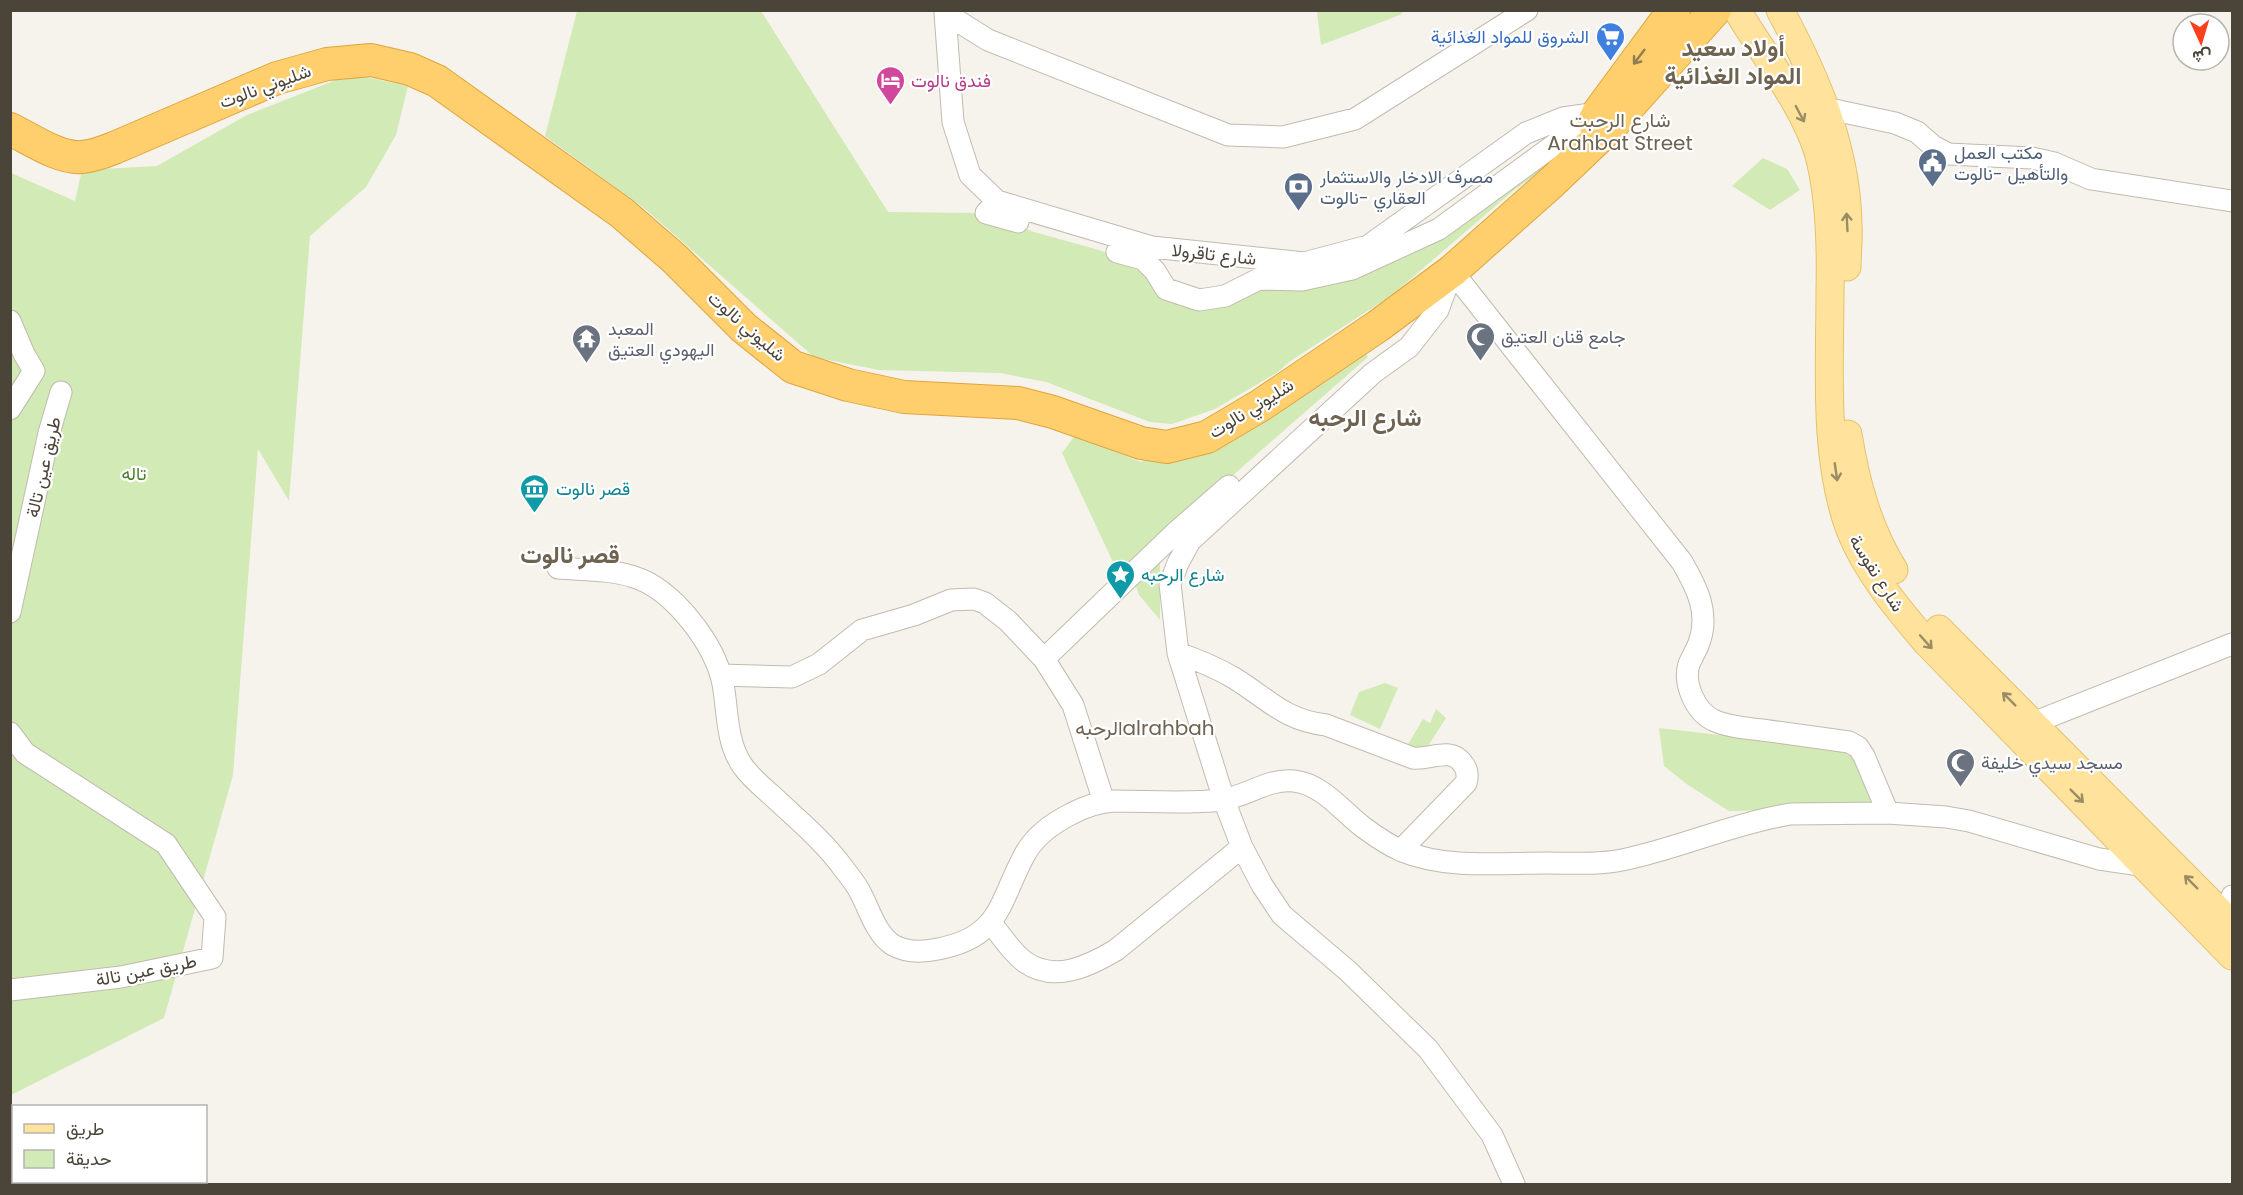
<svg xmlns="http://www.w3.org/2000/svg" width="2243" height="1195" font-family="Poppins,Vazirmatn,sans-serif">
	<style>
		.green { fill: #d2eab5 }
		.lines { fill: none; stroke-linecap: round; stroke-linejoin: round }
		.minor-casing { stroke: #c2bbae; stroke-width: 23 }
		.major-casing { stroke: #e6c16a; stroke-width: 29 }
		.highway-casing { stroke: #e0a43c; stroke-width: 34 }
		.minor { stroke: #fff; stroke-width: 21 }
		.major { stroke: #ffe39c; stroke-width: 27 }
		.highway { stroke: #ffcf6e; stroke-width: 32 }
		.oneway { stroke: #937c4e }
		.oneway2 { stroke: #9c8c66 }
		.labels { text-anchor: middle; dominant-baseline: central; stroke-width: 4.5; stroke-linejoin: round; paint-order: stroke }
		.shop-label { font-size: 18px; fill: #366cbe; stroke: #fff; text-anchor: end }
		.hotel-label { font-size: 18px; fill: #b23c85; stroke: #fff; text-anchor: start }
		.street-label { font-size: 18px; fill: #4b4439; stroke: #fff }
		.service-label { font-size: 18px; fill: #4e5e75; stroke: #fff; text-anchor: start }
		.worship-label { font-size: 18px; fill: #5b616d; stroke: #fff; text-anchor: start }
		.park-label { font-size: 18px; fill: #4a7f2a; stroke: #fff }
		.culture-label { font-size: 18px; fill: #0d838f; stroke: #fff; text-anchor: start }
		.neighbourhood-label { font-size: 20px; fill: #6e6250; stroke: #fff }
		.district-label { font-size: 24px; font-weight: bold; fill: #6e6250; stroke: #fff }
	</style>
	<rect width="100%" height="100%" fill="#f6f3ec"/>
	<path class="green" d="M577 11H761L888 212 980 213 1034 232 1099 250 1145 268 1199 293 1439 229 1571 135 1574 147 1513 191 1392 295 1289 362 1278 372 1215 409 1172 424 1150 422 1046 382 1000 373 879 370 814 357 645 209 545 136Z
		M1317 11V10L1404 11 1400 15 1321 45Z
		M351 74 408 86 396 135 366 187 310 236 289 501 258 449 233 775 164 1018 11 1095V173L75 201 82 170 157 166 247 115Z
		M1763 158 1787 169 1800 190 1770 210 1732 186Z
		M1359 343 1368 357 1119 575 1062 453 1078 431 1111 450 1141 462 1208 440Z
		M1158 558 1160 564V620L1139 595 1134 579Z
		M1385 683 1398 688 1380 729 1350 715 1359 692Z
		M1436 709 1446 718 1424 752 1407 746 1423 719 1430 723Z
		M1659 728 1840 749 1859 758 1881 806 1828 809 1729 811 1688 785 1664 766Z"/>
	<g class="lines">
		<defs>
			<path id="minor" d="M945 13 953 122 970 175 997 201 1152 247 1304 263 1368 246 1526 133 1563 118 1598 113
				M945 13 988 40 1228 135 1283 137 1355 119 1527 10
				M1825 108 1895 123 1917 132 1933 146 1948 154 2032 158 2054 163 2091 179 2232 201
				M997 201 986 213 1018 222
				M1117 252 1143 259 1155 271 1166 289 1199 300 1225 296 1259 279 1302 280 1352 269 1439 229 1595 115
				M1452 271 1682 562C1697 588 1710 613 1699 643 1696 651 1692 657 1689 664 1683 683 1695 711 1713 720 1728 727 1746 728 1762 730 1791 734 1820 738 1849 742L1858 747 1864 756 1888 813
				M1452 272 1438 310 1409 347 1373 373 1190 541 1178 563 1170 584 1178 653 1224 800 1242 847 1262 885 1282 915 1348 971 1428 1049 1492 1135 1514 1184
				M10 321 24 354 34 371 10 409
				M558 568C582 570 610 569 634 577 673 589 715 644 723 684 728 712 726 741 742 765 752 780 768 791 780 803 803 824 826 844 844 869 850 877 857 885 861 894 870 911 876 934 893 945 907 953 924 952 938 949 1002 937 999 901 1025 854 1035 836 1053 823 1071 814 1084 807 1099 802 1114 801 1148 801 1188 804 1221 800 1246 797 1268 778 1294 781 1322 784 1342 811 1363 827 1375 836 1388 845 1402 851 1447 869 1498 863 1546 863 1571 863 1598 865 1622 860 1672 850 1720 829 1770 818L1790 814 1888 813 1946 817 1969 821 2099 859 2147 866
				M10 612 49 433 61 392
				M1178 653C1198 660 1217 668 1234 678 1268 699 1284 720 1326 725L1413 758C1431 760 1451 746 1463 764 1468 770 1468 776 1466 783L1401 850
				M1044 659 1175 533 1229 486
				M721 675 792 677 819 664 862 630 914 615 951 600 974 599 985 603 1008 621 1044 659 1073 705 1104 802
				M2033 723 2232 644
				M10 733 25 753 166 844 215 917 212 958 121 977 10 990
				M2228 918 2232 896
				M991 923C1001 935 1012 953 1025 962 1055 983 1089 966 1116 950L1242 847"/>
			<path id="major" d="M1737 10C1764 56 1802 102 1818 152 1830 194 1831 248 1830 292 1830 368 1823 458 1850 530 1866 571 1898 609 1926 642L2232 956
				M1780 10C1816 77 1847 148 1848 225 1849 239 1847 253 1847 267
				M1848 434C1856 483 1868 528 1894 570
				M1939 629 2232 924"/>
			<path id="highway" d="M1594 122 1598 113 1674 10
				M10 129C31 139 59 159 82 157 93 156 104 152 114 148L277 78 327 64 371 60 410 69 437 81 622 213 675 259 744 328 793 367 848 385 904 397 1018 403 1053 412 1141 443 1167 447 1207 437 1261 405 1378 326 1452 271 1551 183 1613 124 1715 10"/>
		</defs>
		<use href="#minor" class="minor-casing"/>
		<use href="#major" class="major-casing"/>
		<use href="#highway" class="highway-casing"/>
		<use href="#minor" class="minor"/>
		<use href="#major" class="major"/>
		<use href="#highway" class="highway"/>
	</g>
	<defs><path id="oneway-shaft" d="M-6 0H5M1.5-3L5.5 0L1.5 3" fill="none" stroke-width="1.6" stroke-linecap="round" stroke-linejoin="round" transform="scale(1.5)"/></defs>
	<use class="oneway" href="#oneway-shaft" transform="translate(1639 57) rotate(127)"/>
	<g class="oneway2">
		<use href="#oneway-shaft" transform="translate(1800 114) rotate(62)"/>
		<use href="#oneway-shaft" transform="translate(1847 222) rotate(-93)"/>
		<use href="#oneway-shaft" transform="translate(1836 472) rotate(82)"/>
		<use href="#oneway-shaft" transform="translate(1926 642) rotate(48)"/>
		<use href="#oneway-shaft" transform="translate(2009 699) rotate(-135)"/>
		<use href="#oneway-shaft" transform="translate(2077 796) rotate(45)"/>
		<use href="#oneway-shaft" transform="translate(2191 882) rotate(-135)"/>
	</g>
	<defs>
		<symbol id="supermarket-pin" viewBox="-11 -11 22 30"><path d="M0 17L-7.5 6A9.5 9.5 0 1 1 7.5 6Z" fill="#3f7fe0" stroke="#fff"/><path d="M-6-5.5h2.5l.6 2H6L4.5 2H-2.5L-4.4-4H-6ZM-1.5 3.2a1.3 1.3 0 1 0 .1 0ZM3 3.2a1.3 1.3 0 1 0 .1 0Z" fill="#fff"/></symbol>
		<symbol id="hotel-pin" viewBox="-11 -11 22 30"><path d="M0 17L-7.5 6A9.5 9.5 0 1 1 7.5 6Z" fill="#d1479c" stroke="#fff"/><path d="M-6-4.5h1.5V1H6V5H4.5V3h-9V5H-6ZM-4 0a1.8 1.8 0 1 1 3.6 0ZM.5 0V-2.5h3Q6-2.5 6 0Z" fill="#fff"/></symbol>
		<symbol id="civic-pin" viewBox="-11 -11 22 30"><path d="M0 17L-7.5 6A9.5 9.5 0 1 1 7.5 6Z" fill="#5c6f8a" stroke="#fff"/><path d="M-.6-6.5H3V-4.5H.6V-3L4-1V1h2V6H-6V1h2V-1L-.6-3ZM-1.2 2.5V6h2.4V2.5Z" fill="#fff"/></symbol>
		<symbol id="bank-pin" viewBox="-11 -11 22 30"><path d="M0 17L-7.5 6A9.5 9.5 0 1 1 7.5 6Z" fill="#5c6f8a" stroke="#fff"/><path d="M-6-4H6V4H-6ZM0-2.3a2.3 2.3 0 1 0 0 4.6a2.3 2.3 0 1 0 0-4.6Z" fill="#fff"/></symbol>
		<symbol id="mosque-pin" viewBox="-11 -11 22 30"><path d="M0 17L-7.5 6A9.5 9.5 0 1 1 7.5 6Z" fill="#6b7280" stroke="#fff"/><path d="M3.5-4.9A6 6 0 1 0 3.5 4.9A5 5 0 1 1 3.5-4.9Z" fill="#fff"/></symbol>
		<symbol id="temple-pin" viewBox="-11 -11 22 30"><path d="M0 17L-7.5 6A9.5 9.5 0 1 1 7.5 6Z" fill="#6b7280" stroke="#fff"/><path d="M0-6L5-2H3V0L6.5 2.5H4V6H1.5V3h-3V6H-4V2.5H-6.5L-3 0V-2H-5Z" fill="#fff"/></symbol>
		<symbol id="museum-pin" viewBox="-11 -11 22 30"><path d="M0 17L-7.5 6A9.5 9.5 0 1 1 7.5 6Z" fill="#0f9aa8" stroke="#fff"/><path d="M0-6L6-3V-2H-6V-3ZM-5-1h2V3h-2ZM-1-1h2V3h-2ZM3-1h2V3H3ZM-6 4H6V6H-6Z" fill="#fff"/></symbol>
		<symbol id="sight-pin" viewBox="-11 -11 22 30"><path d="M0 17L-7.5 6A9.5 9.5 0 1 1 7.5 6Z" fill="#0f9aa8" stroke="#fff"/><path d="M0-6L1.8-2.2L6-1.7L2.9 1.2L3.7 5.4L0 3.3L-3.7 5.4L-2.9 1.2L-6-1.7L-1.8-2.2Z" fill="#fff"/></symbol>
	</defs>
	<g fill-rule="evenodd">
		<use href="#supermarket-pin" x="1594" y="20" width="33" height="45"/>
		<use href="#hotel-pin" x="874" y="64" width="33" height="45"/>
		<use href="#civic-pin" x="1916" y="146" width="33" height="45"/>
		<use href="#bank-pin" x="1282" y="170" width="33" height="45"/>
		<use href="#mosque-pin" x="1464" y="320" width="33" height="45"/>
		<use href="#temple-pin" x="570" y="322" width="33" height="45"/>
		<use href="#museum-pin" x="518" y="472" width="33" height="45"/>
		<use href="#sight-pin" x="1104" y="558" width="33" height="45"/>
		<use href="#mosque-pin" x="1944" y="746" width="33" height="45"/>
	</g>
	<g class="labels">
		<g class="shop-label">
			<text x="1589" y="36">الشروق للمواد الغذائية</text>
		</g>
		<g class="hotel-label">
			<text x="911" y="80">فندق نالوت</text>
		</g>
		<g class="street-label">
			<text transform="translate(265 86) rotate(-20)">شليوني نالوت</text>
			<text transform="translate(1214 254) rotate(6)">شارع تاقرولا</text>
			<text transform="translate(747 326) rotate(41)">شليوني نالوت</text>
			<text transform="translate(1251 408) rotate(-32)">شليوني نالوت</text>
			<text transform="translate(43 467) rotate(-77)">طريق عين تالة</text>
			<text transform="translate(1877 573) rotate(58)">شارع نفوسة</text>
			<text transform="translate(146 970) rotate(-11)">طريق عين تالة</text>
		</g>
		<g class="service-label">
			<text x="1954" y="152">مكتب العمل<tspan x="1954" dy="21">والتأهيل -نالوت</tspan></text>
			<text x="1320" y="176">مصرف الادخار والاستثمار<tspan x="1320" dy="21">العقاري -نالوت</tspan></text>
		</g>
		<g class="worship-label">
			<text x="608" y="328">المعبد<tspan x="608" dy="21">اليهودي العتيق</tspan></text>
			<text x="1501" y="336">جامع قنان العتيق</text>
			<text x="1981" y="762">مسجد سيدي خليفة</text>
		</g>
		<g class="park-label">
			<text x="134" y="473">تاله</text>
		</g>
		<g class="culture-label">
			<text x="556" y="488">قصر نالوت</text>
			<text x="1141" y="574">شارع الرحبه</text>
		</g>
		<g class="neighbourhood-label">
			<text x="1620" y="120">شارع الرحبت<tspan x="1620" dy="23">Arahbat Street</tspan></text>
			<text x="1145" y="728">الرحبهalrahbah</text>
		</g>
		<g class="district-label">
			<text x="1733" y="47">أولاد سعيد<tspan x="1733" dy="28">المواد الغذائية</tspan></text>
			<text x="1365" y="417">شارع الرحبه</text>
			<text x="570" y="554">قصر نالوت</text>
		</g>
	</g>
	<rect width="2243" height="1195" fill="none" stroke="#4b4439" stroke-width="24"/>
	<rect x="12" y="1105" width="195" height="78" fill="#ffffff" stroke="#b7b4b0" stroke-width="1.5"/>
	<rect x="24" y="1124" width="30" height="9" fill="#ffe39c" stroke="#b7b4b0" stroke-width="1.5"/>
	<text x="66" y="1135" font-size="18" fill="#4b4439">طريق</text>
	<rect x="24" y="1150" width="30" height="18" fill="#d2eab5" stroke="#b7b4b0" stroke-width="1.5"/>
	<text x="66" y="1165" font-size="18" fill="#4b4439">حديقة</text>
	<g transform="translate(2201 42) rotate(176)"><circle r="28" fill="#ffffff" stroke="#b7b4b0" stroke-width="1.5"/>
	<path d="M0-4.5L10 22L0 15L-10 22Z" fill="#fc3f1d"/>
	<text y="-9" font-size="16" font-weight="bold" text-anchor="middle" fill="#4b4439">ش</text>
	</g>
</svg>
